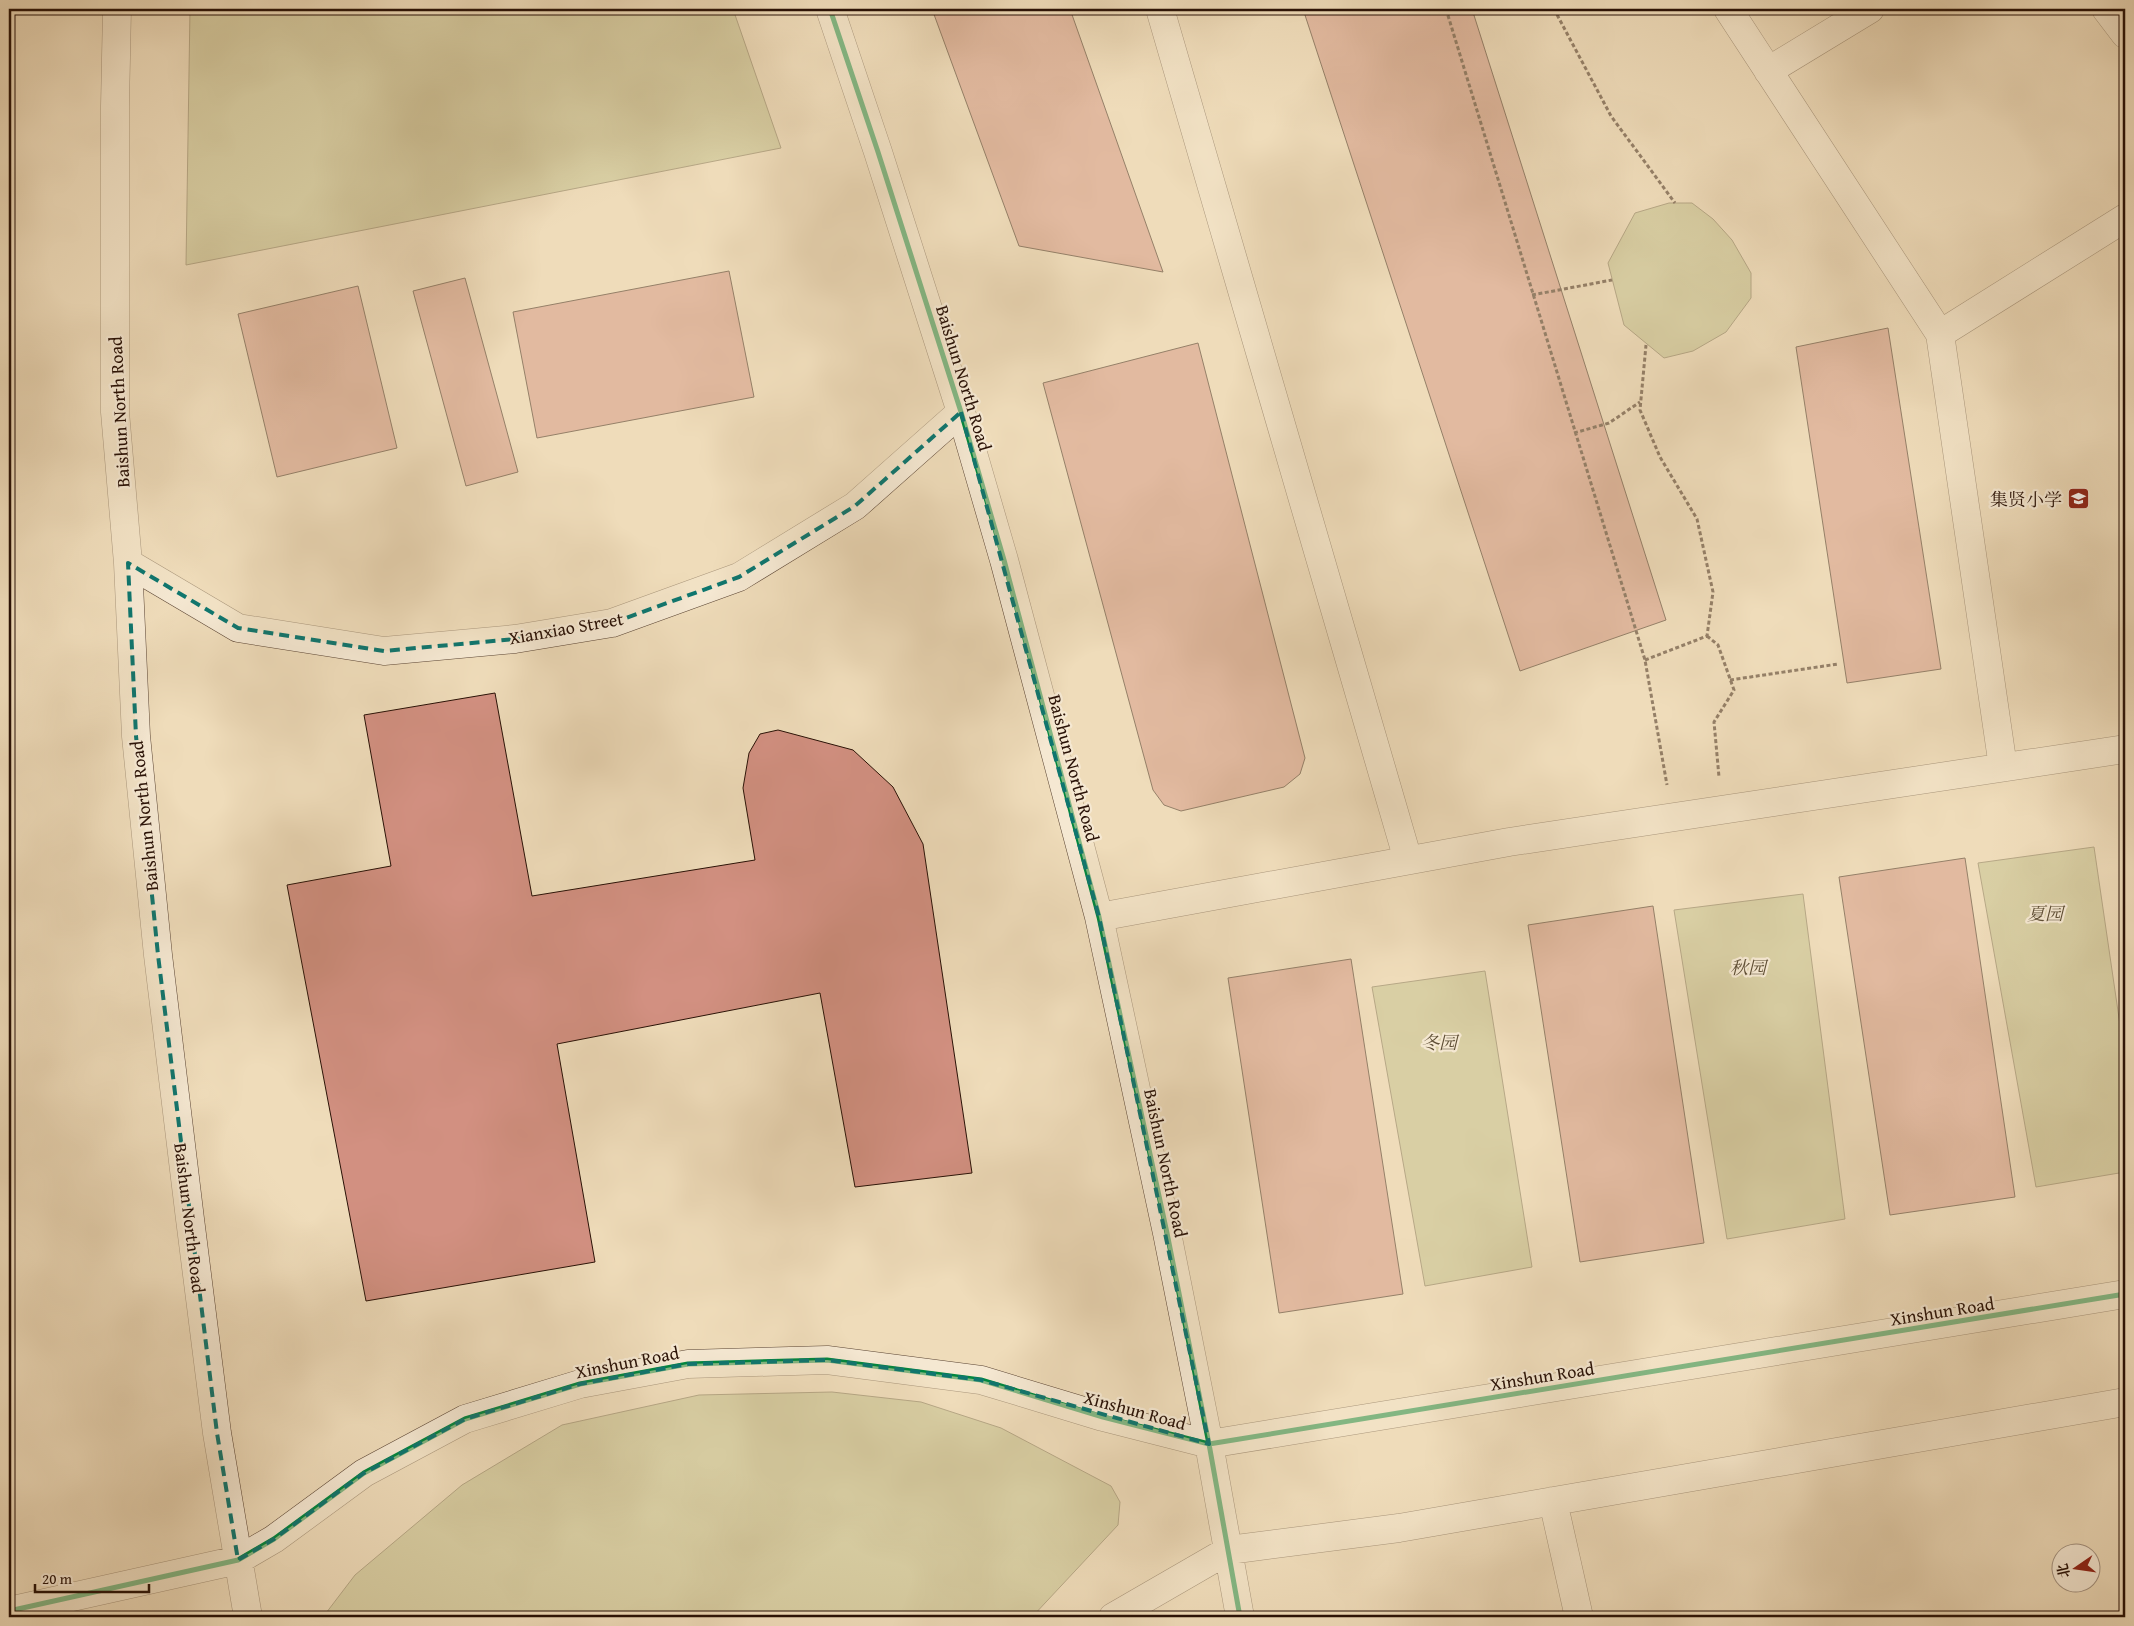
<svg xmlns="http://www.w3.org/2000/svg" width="2134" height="1626" font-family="'Gentium Book Plus','Noto Serif SC',serif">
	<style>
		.green { fill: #bfbf8b; stroke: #746848 }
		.building { fill: #d29081; stroke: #291106 }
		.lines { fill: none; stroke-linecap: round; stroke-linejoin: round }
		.minor-casing { stroke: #5a4433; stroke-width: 29 }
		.path { stroke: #291106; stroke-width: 3; stroke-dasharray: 4 2.5; stroke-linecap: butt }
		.minor { stroke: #f5e8d2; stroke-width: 28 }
		.cycleway-casing { stroke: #f5e8d2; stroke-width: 8 }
		.cycleway { stroke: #00873e; stroke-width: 5 }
		.marked { fill: none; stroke: #0f766e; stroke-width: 4; stroke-dasharray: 10 6; stroke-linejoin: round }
		.labels { text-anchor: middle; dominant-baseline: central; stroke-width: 4.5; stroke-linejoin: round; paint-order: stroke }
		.street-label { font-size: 18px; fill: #291106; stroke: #f5e8d2 }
		.poi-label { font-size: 18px; fill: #291106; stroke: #f5e8d2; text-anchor: end }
		.park-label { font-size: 18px; font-style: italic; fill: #5e4e35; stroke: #f5e8d2 }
	</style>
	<rect width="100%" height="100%" fill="#efdcba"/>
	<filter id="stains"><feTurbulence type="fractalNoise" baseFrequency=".004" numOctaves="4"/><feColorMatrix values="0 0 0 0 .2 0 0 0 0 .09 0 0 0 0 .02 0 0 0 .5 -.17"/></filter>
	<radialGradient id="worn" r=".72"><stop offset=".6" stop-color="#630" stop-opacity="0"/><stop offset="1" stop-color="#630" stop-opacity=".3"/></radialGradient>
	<path class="green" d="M190 9H733L781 148 186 265Z
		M1669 203H1692L1713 219 1732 240 1751 273V298L1726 332 1693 351 1664 358 1624 325 1608 263 1635 213Z
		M2094 847 2125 1059V1172L2036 1187 1978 863Z
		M1803 894 1845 1219 1727 1239 1674 910Z
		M1485 971 1532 1267 1425 1286 1372 987Z
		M832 1392 921 1402 1001 1428 1111 1486 1120 1502 1118 1525 1032 1617H323L355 1575 462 1485 562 1425 699 1395Z"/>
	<path class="building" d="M932 9H1070L1163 272 1019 246Z
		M1303 9H1472L1666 620 1520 671Z
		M729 271 754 397 537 438 513 312Z
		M465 278 518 472 466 486 413 291Z
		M358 286 397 448 277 477 238 314Z
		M1888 328 1941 669 1847 683 1796 347Z
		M1198 343 1305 758 1300 774 1284 787 1181 811 1164 805 1153 790 1043 383Z
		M495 693 532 896 755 860 743 788 749 753 760 734 778 730 853 750 893 787 923 844 972 1173 855 1187 820 993 557 1044 595 1262 366 1301 287 885 391 866 364 715Z
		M1965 858 2015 1197 1890 1215 1839 877Z
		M1653 906 1704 1243 1580 1262 1528 925Z
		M1351 959 1403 1294 1279 1313 1228 978Z"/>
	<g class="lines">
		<defs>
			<path id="minor" d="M117 9 115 106V412L128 563 136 736 158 955 190 1219 217 1433 248 1617
				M830 9 878 152 961 412 1004 560 1099 917 1167 1233 1209 1444 1240 1617
				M1160 9 1408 860
				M1728 9 1940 334 2003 767
				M2106 9 2125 34
				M1768 71 1870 9
				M1940 334 2125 218
				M128 563 238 628 384 651 515 639 612 623 739 577 855 506 961 412
				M1099 917 1509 842 2125 749
				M1553 1501 1579 1617
				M9 1611 238 1560 274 1539 364 1473 465 1419 580 1384 688 1364 827 1360 981 1380 1103 1417 1209 1444 2125 1294
				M1113 1617 1229 1550 1399 1528 2125 1402"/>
		</defs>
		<use href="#minor" class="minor-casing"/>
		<path class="path" d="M1446 9 1645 660 1667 785
			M1554 9 1611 116 1675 203
			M1532 295 1612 280
			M1574 433 1609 423 1640 402
			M1707 636 1718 645 1734 690 1714 722 1719 777
			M1645 660 1707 636 1713 592 1697 519 1660 457 1640 410 1646 345
			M1730 680 1838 664"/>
		<use href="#minor" class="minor"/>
		<defs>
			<path id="cycleway" d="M830 9 878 152 961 412 1004 560 1099 917 1167 1233 1209 1444 1240 1617
				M9 1611 238 1560 274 1539 364 1473 465 1419 580 1384 688 1364 827 1360 981 1380 1103 1417 1209 1444 2125 1294"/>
		</defs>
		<use href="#cycleway" class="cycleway-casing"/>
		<use href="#cycleway" class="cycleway"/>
	</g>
	<path d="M0 0H2134V1626H0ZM961 412 1099 917 1209 1444 981 1380 827 1360 688 1364 580 1384 465 1419 364 1473 274 1539 238 1560 217 1433 158 955 136 736 128 563 238 628 384 651 515 639 612 623 739 577 855 506Z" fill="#efdcba" fill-opacity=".55" fill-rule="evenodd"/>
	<path class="marked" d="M961 412 1099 917 1209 1444 981 1380 827 1360 688 1364 580 1384 465 1419 364 1473 274 1539 238 1560 217 1433 158 955 136 736 128 563 238 628 384 651 515 639 612 623 739 577 855 506Z"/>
	<defs>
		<symbol id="school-square" viewBox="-11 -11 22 22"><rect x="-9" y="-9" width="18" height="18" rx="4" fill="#8f2418" stroke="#f5e8d2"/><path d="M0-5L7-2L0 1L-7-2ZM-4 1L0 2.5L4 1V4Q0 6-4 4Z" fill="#fff"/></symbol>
	</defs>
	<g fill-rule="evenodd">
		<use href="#school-square" x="2066" y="486" width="25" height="25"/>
	</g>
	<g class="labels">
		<g class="street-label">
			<text transform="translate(964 378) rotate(73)">Baishun North Road</text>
			<text transform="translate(119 412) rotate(-93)">Baishun North Road</text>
			<text transform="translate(566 628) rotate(-10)">Xianxiao Street</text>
			<text transform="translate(1074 768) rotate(75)">Baishun North Road</text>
			<text transform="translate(144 816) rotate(-96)">Baishun North Road</text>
			<text transform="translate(1166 1163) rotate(78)">Baishun North Road</text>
			<text transform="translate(190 1218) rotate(83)">Baishun North Road</text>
			<text transform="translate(1942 1311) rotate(-9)">Xinshun Road</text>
			<text transform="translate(627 1362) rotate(-11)">Xinshun Road</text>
			<text transform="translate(1542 1376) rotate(-9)">Xinshun Road</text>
			<text transform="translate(1135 1410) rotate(15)">Xinshun Road</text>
		</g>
		<g class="poi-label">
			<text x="2062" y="499">集贤小学</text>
		</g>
		<g class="park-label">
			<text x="2045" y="913">夏园</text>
			<text x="1748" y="967">秋园</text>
			<text x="1439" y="1042">冬园</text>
		</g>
	</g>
	<rect width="2134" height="1626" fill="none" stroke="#efdcba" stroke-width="30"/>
	<rect x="10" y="10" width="2114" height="1606" fill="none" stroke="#291106" stroke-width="2.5"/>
	<rect x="15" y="15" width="2104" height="1596" fill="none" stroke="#291106"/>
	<g transform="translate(2076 1568) rotate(257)"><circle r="24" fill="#f5e8d2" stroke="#a39280"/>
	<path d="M0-4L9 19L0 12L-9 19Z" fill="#8f2418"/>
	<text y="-8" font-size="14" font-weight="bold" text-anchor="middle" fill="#291106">北</text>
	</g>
	<path d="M35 1584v8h114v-8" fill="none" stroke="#291106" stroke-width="2.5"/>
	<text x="42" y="1584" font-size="15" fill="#291106" stroke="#f5e8d2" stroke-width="4" paint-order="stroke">20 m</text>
	<rect width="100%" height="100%" filter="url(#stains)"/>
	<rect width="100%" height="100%" fill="url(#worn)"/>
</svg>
